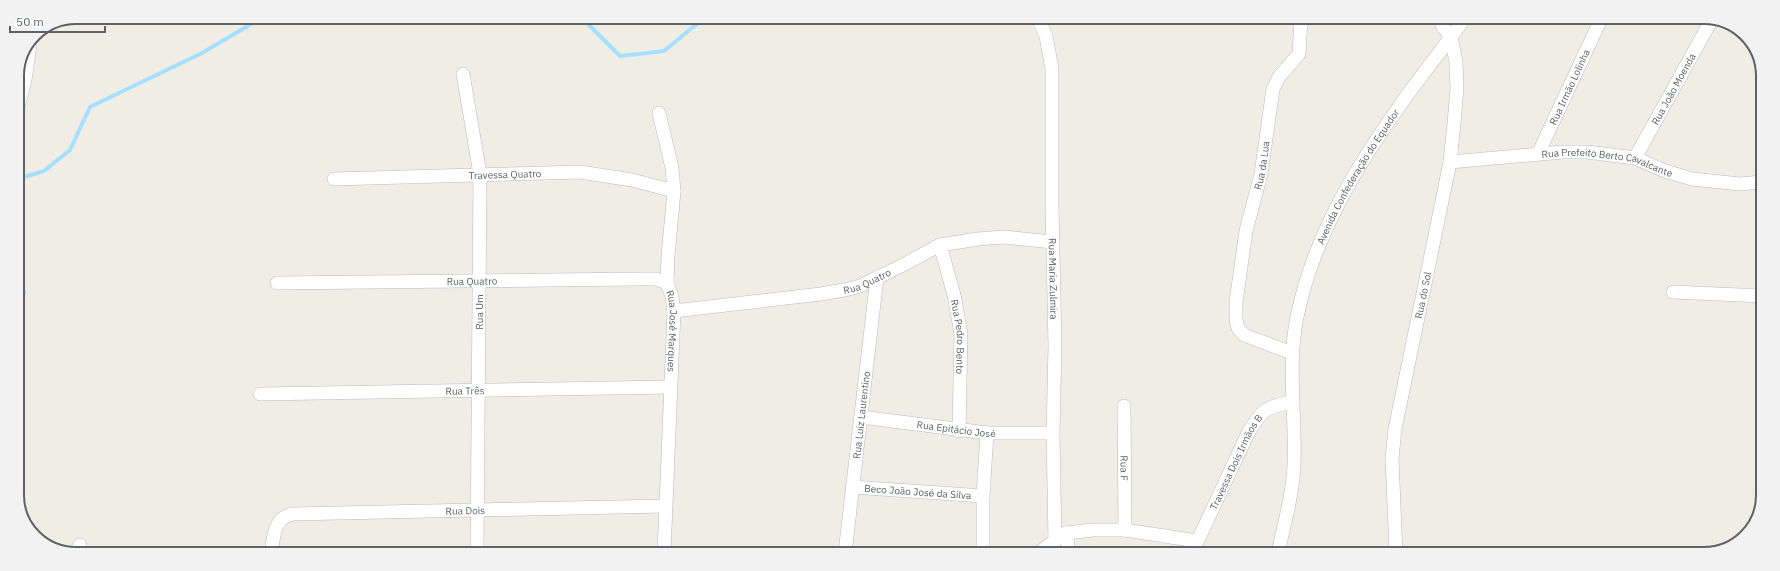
<svg xmlns="http://www.w3.org/2000/svg" width="1780" height="571" font-family="'IBM Plex Sans',sans-serif">
	<style>
		.lines { fill: none; stroke-linecap: round; stroke-linejoin: round }
		.stream { stroke: #a6dfff; stroke-width: 4 }
		.minor-casing { stroke: #b7bbc0; stroke-width: 14 }
		.minor { stroke: #fff; stroke-width: 13 }
		.labels { text-anchor: middle; dominant-baseline: central; stroke-width: 3.5; stroke-linejoin: round; paint-order: stroke }
		.street-label { font-size: 10px; fill: #5d6267; stroke: #fff }
		.rim { fill: none; stroke: #5d6267; stroke-width: 2 }
	</style>
	<rect width="100%" height="100%" fill="#f0ede5"/>
	<g class="lines">
		<path class="stream" d="M579 18 585 21 620 56 664 51 704 18
			M17 179 44 171 70 150 90 107 202 53 263 17
			M17 280 24 292 17 324"/>
		<defs>
			<g id="minor">
				<path id="s1" d="M1038 18 1046 36 1052 69V207L1055 346 1053 433 1055 541"/>
				<path d="M463 74 480 174 477 552"/>
				<path d="M17 111 25 80 30 44"/>
				<path id="s2" d="M659 113 672 168 674 191 668 256 667 283 672 297 674 311 664 553"/>
				<path id="s3" d="M1538 154 1601 19"/>
				<path id="s4" d="M1635 158 1712 19"/>
				<path id="s5" d="M1450 162 1563 152H1587L1635 158 1665 171 1692 179 1740 184 1762 182"/>
				<path id="s6" d="M334 179 580 172 632 180 674 191"/>
				<path id="s7" d="M940 245 954 295 961 334 959 431"/>
				<path id="s8" d="M277 283 638 279H656L667 283"/>
				<path d="M1673 292 1762 296"/>
				<path id="s9" d="M674 311 821 294 849 289 860 286 901 266 940 245 978 239 1004 237 1053 242"/>
				<path id="s10" d="M1292 353 1244 335 1238 328 1236 320V302L1246 231 1261 174 1273 89 1279 77 1299 54 1301 19"/>
				<path id="s11" d="M260 394 670 387"/>
				<path id="s12" d="M1124 406 1125 530"/>
				<path id="s13" d="M861 417 987 433H1053"/>
				<path id="s14" d="M852 487 983 496"/>
				<path d="M1066 533 1069 553"/>
				<path d="M76 552 80 545"/>
				<path id="s15" d="M271 552C274 536 274 517 293 514L665 506"/>
				<path id="s16" d="M845 553 877 277"/>
				<path d="M983 553V496L987 433"/>
				<path d="M1038 553 1066 533 1093 530H1125L1197 541"/>
				<path id="s17" d="M1192 553 1249 431C1264 408 1266 407 1292 402"/>
				<path id="s18" d="M1278 553C1284 524 1293 494 1294 464 1296 415 1287 366 1297 317 1313 238 1355 168 1401 104 1421 75 1444 48 1464 19"/>
				<path id="s19" d="M1396 554 1392 458 1395 429 1440 211 1450 162 1454 124 1457 88 1456 62 1451 37 1443 27 1440 19"/>
			</g>
		</defs>
		<use href="#minor" class="minor-casing"/>
		<use href="#minor" class="minor"/>
	</g>
	<g class="labels">
		<g class="street-label">
			<text stroke="none"><textPath href="#s3" startOffset="74">Rua Irmão Lolinha</textPath></text>
			<text stroke="none"><textPath href="#s4" startOffset="79">Rua João Moenda</textPath></text>
			<text stroke="none"><textPath href="#s5" startOffset="159">Rua Prefeito Berto Cavalcante</textPath></text>
			<text stroke="none"><textPath href="#s10" startOffset="226">Rua da Lua</textPath></text>
			<text stroke="none"><textPath href="#s6" startOffset="171">Travessa Quatro</textPath></text>
			<text stroke="none"><textPath href="#s18" startOffset="392">Avenida Confederação do Equador</textPath></text>
			<text stroke="none"><textPath href="#s1" startOffset="263">Rua Maria Zulmira</textPath></text>
			<text stroke="none"><textPath href="#s8" startOffset="195">Rua Quatro</textPath></text>
			<text stroke="none"><textPath href="#s9" startOffset="196">Rua Quatro</textPath></text>
			<text stroke="none"><textPath href="#s19" startOffset="262">Rua do Sol</textPath></text>
			<text transform="translate(479 312) rotate(-90)">Rua Um</text>
			<text stroke="none"><textPath href="#s2" startOffset="221">Rua José Marques</textPath></text>
			<text stroke="none"><textPath href="#s7" startOffset="94">Rua Pedro Bento</textPath></text>
			<text stroke="none"><textPath href="#s11" startOffset="205">Rua Três</textPath></text>
			<text stroke="none"><textPath href="#s16" startOffset="139">Rua Luiz Laurentino</textPath></text>
			<text stroke="none"><textPath href="#s13" startOffset="96">Rua Epitácio José</textPath></text>
			<text stroke="none"><textPath href="#s17" startOffset="101">Travessa Dois Irmãos B</textPath></text>
			<text stroke="none"><textPath href="#s12" startOffset="62">Rua F</textPath></text>
			<text stroke="none"><textPath href="#s14" startOffset="66">Beco João José da Silva</textPath></text>
			<text stroke="none"><textPath href="#s15" startOffset="220">Rua Dois</textPath></text>
		</g>
	</g>
	<path d="M0 0H1780V571H0ZM76 24H1704A52 52 0 0 1 1756 76V495A52 52 0 0 1 1704 547H76A52 52 0 0 1 24 495V76A52 52 0 0 1 76 24Z" fill="#f2f2f3" fill-rule="evenodd"/>
	<path class="rim" d="M76 24H1704A52 52 0 0 1 1756 76V495A52 52 0 0 1 1704 547H76A52 52 0 0 1 24 495V76A52 52 0 0 1 76 24Z"/>
	<path d="M10 26v6h95v-6" fill="none" stroke="#5d6267" stroke-width="2"/>
	<text x="16" y="26" font-size="12" fill="#5d6267" stroke="#ffffff" stroke-width="3" paint-order="stroke">50 m</text>
</svg>
